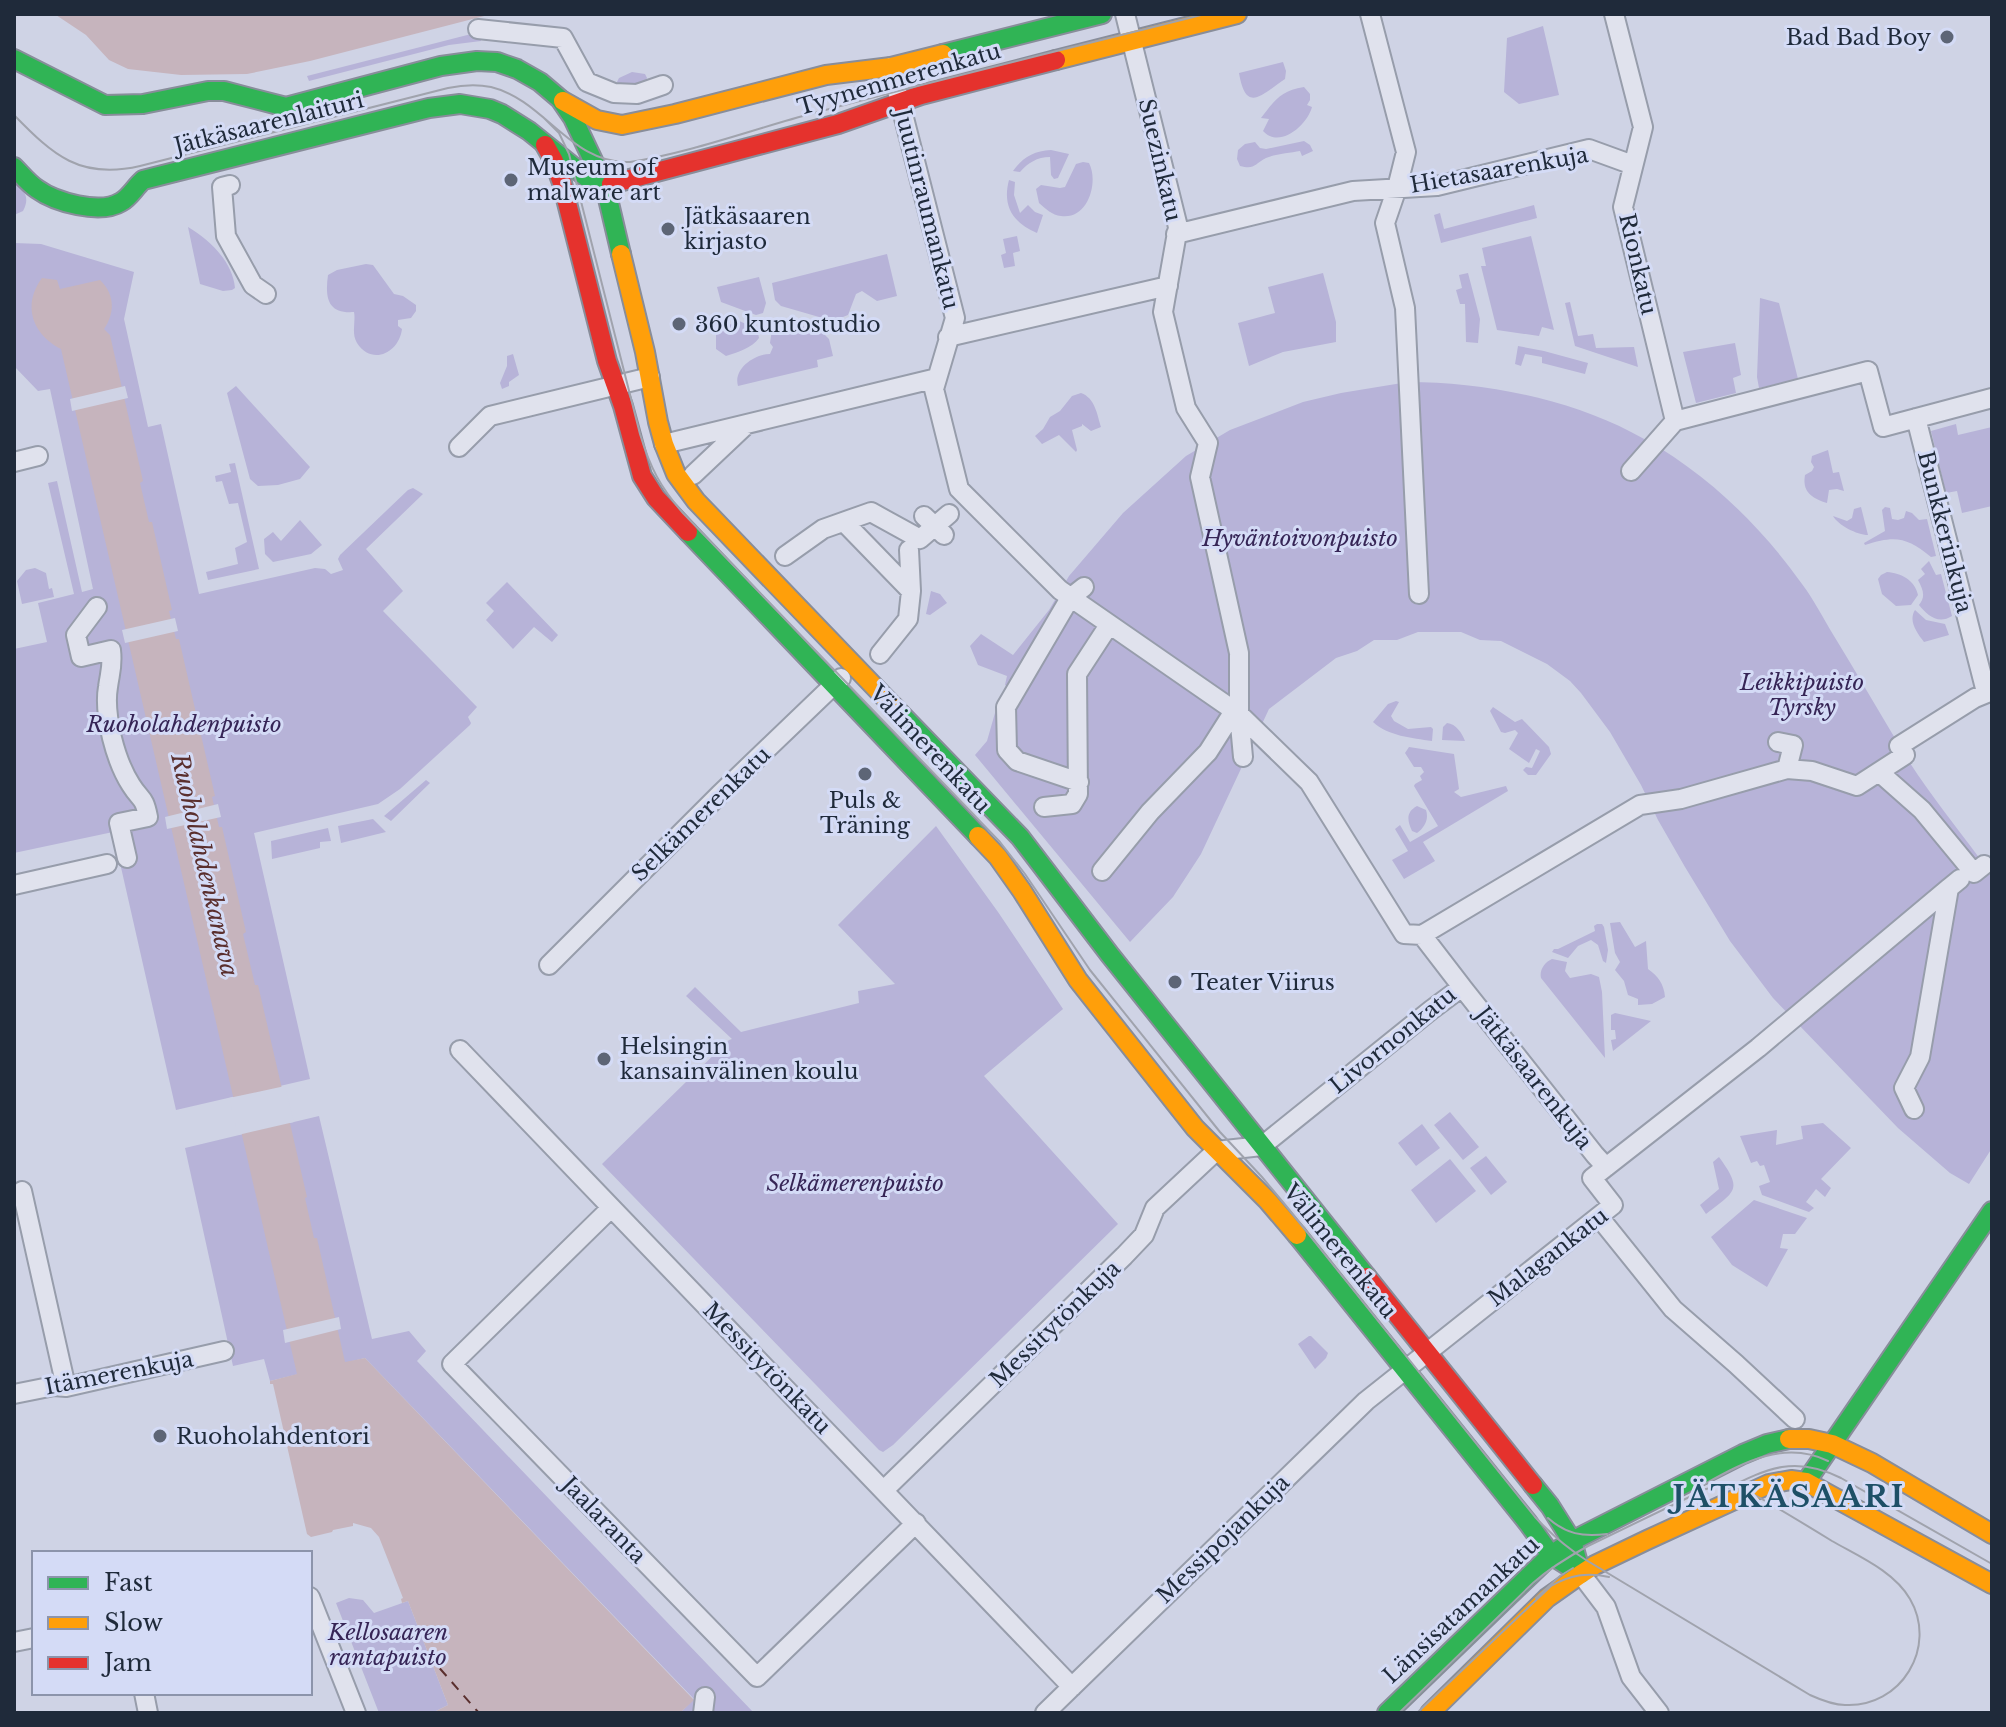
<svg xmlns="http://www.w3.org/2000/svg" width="2006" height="1727" font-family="'Libre Baskerville',serif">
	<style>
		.green { fill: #b7b3d8 }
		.water { fill: #c6b4bd }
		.pier { fill: #cfd3e5 }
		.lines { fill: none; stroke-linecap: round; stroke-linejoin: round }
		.ferry { stroke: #5a2f2e; stroke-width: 2; stroke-dasharray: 10 8; stroke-linecap: butt }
		.street-casing { stroke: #979dab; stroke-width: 22 }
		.fast-casing { stroke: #888d9a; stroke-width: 22 }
		.slow-casing { stroke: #888d9a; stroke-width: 22 }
		.jam-casing { stroke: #888d9a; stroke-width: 22 }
		.street { stroke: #e0e2ed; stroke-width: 18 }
		.fast { stroke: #30b455; stroke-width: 18 }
		.slow { stroke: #ff9f0a; stroke-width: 18 }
		.jam { stroke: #e5322d; stroke-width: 18 }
		.tram { stroke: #a0a3ad; stroke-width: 2 }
		.poi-dot { fill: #5d6576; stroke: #d4dbf6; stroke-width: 3 }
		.labels { text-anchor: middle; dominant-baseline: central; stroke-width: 6; stroke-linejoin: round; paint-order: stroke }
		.poi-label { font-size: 22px; fill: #1f2a3a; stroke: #d4dbf6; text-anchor: start }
		.street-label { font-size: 22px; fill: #1f2a3a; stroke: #d4dbf6 }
		.park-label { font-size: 22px; font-style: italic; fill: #362556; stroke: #d4dbf6 }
		.water-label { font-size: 24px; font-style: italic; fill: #5a2f2e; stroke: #d4dbf6 }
		.district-label { font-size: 30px; font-weight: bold; letter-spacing: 2px; fill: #1e5067; stroke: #d4dbf6 }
	</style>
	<rect width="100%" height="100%" fill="#cfd3e5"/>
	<path class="green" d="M1543 26 1559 95 1519 104 1504 92 1507 38Z
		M479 32 481 41 449 45 309 81 307 76Z
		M1283 62 1286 71 1285 79C1261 95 1246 114 1239 73Z
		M632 72 645 74 647 78 643 86H618L617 82 619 78Z
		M1304 87 1310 94V100L1307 105 1312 107C1307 126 1279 149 1263 131L1269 119 1261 118C1275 100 1280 91 1304 87Z
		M1304 141 1310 145 1313 151 1302 156 1300 151C1290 153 1275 154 1266 158 1254 164 1255 170 1240 166L1237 159 1238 150 1245 144 1255 142 1260 148 1266 149Z
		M1051 150 1069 154 1058 178 1054 179 1051 175 1050 157C1037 157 1028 163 1020 172L1013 171C1023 157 1034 151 1051 150Z
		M1083 162 1089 163C1099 182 1088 220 1061 216 1052 215 1046 209 1039 203L1036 189 1041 185 1060 188 1065 187 1076 164Z
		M14 179C23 190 31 196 23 211L14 215Z
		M1009 180 1015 182 1014 195 1020 213 1028 205 1035 212 1043 215 1037 233C1013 223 1002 206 1009 180Z
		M1534 205 1537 218 1441 243 1434 215 1440 213 1444 229Z
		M188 227C209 239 233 262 235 288L232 290 223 291 200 284Z
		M1017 236 1020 251 1013 253 1015 266 1004 268 1001 255 1006 253 1003 239Z
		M1531 236 1554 330 1542 327 1539 336 1497 330 1481 266H1486L1482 248Z
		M14 243 41 244 134 272 124 319 148 427 161 424 199 594 315 568 325 569 331 574 343 570 338 559 340 555 408 490 413 488 423 494 366 549 403 591 383 611 477 707 468 717 471 723 470 725 400 789 378 804 254 833 310 1079 176 1110 113 832 14 853V649L47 642 38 603 74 594 48 483 57 481 82 592 93 589 50 389 38 391 14 366Z
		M887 254 897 296 877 301 862 291 856 294 848 315 833 321 781 306 775 300 772 283Z
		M366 264 373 265 394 294 403 296 416 305V311L411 318 398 320V326L402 329C399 353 372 366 357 343 351 333 356 322 354 312 327 314 325 297 328 275L337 270Z
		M1323 273 1336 322V342L1283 352 1249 366 1238 323 1275 313 1268 287Z
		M1468 273 1480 319 1478 343 1466 342 1465 304H1460L1456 290 1462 288 1459 275Z
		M759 277 766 303 763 313 756 315 721 302 717 287Z
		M1760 298 1779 303 1798 379 1759 388 1757 377Z
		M1570 302 1578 336 1593 334 1596 348 1634 347 1638 367 1575 346 1565 303Z
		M783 319 824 334 829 339 833 356 817 360 818 367 738 386C733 369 754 354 770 354L773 347 770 343C772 332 771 324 783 319Z
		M737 320 757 329 759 338C752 348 738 352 726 356L716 349V334Z
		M1735 343 1741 375 1733 378 1736 393 1696 403 1683 352Z
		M1518 346 1544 351 1588 363 1585 374 1542 363V357L1525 354 1521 366 1515 364Z
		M513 354 519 375 509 382V386L502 389 500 383 507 366V356Z
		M1408 382C1481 382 1566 398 1631 432 1699 466 1758 522 1802 584 1814 600 1823 618 1834 636 1856 672 1877 708 1899 745 1922 785 1953 822 1980 859L1992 872V1148L1969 1184 1950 1173 1898 1128 1773 998 1730 941 1685 867 1658 820 1641 785 1610 732 1581 693 1570 681 1547 664 1501 641 1480 640 1461 632H1418L1397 640H1374L1357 651 1336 658 1269 709 1201 854 1173 897 1130 942 975 755 987 741 995 713 1009 688 1005 685 1007 676 978 665 970 646 981 634 1013 655 1049 610 1069 576 1123 513 1186 456 1230 430 1303 402 1341 393Z
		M236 386 310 467 300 479 278 485 258 486 250 479 227 393Z
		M1081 393C1095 398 1097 414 1101 427L1091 431 1082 424V426L1072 430 1077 450 1076 452 1059 435 1042 444 1035 436 1043 429 1050 417 1060 411 1072 396Z
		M1956 424 1958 435 1992 427V506L1962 513 1957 491 1946 493 1931 431Z
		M1828 450 1833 473 1839 472 1844 491 1837 489 1829 490 1827 503C1812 498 1802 492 1805 475L1812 471 1814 467 1811 462 1812 456Z
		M235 463 259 569 208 580 206 572 238 564 235 548 247 542 238 503 229 504 222 481 216 482 215 476 231 472 229 464Z
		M1861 507 1868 535C1857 535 1838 525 1833 516L1847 521 1852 518 1854 509Z
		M1885 507 1890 508 1892 519 1898 520 1904 518 1906 511 1912 513 1919 520 1927 519 1936 556 1931 557C1907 537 1895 535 1865 545L1864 543 1885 531 1882 510Z
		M300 520 322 545 311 554 273 562 265 554 264 539 273 532 281 541Z
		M1929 561 1936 575 1941 574 1952 616C1938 625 1927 615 1919 605 1926 596 1923 590 1918 580L1925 574 1921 569Z
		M35 568 46 573 49 589 52 588 54 597 22 604 17 581 26 570Z
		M1887 572C1901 573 1915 580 1918 595L1911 605 1896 606 1882 594 1878 579 1881 575Z
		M507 582 558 635 552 642 534 627 513 649 486 620 494 611 486 603Z
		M931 591 940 594 947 603 930 615 926 614Z
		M1915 610 1926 620 1945 624 1949 635 1924 642C1917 633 1908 621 1915 610Z
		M1396 701 1399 702 1391 716 1394 721 1408 729 1431 727 1433 729 1432 741C1412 738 1388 736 1373 722L1388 704Z
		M1493 707 1515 722 1522 719 1549 747 1551 754 1536 775H1528L1523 770 1526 767 1532 768 1540 751 1536 749 1529 763 1509 749 1518 733 1515 730 1505 733 1501 732 1490 711Z
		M1447 723C1456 724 1462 733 1465 741L1442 740 1443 727Z
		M1409 747 1454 754 1459 789 1454 792 1461 797 1506 786 1508 791 1423 842 1435 861 1404 879 1392 860 1408 851 1395 829 1400 825 1410 842 1438 826 1414 786 1415 784 1422 780 1420 776 1424 772 1421 767H1414L1405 753Z
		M426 780 430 783 391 821 384 816Z
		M1417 806 1426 810C1429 819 1425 827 1417 833L1412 831C1407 820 1406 812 1417 806Z
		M373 819 386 832 341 843 338 826Z
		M936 826 998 912 1063 1009 984 1076 1118 1224 893 1445 883 1452 879 1450 602 1164 729 1040 732 1039 686 996 695 987 741 1032 859 1003 858 991 895 984 838 925Z
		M328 828 331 841 320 842V848L272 859 271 841Z
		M1620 922 1635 947 1646 941 1648 969C1658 976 1664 984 1665 997L1652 1004 1638 1005V999L1628 995 1624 981 1615 970 1620 962 1615 953 1610 923Z
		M1597 924H1602L1604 927 1608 950 1606 963 1603 961 1598 945 1591 940 1578 946 1568 958 1552 952 1554 949H1558L1595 931 1594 926Z
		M1552 959 1567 962 1565 971 1570 978 1591 974 1599 977 1602 992 1605 1058 1541 978C1539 970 1545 962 1552 959Z
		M1615 1013 1651 1021 1613 1051 1611 1040 1616 1039 1615 1030H1611V1015Z
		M1450 1112 1479 1147 1463 1160 1434 1125Z
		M319 1116 372 1339 409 1331 426 1351 417 1361 754 1713H680L694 1699 365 1358 270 1381 264 1359 233 1366 185 1148Z
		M1823 1123 1851 1148 1821 1179 1831 1188 1825 1197 1816 1189 1806 1202 1814 1208 1809 1212 1762 1195 1759 1186 1770 1182 1764 1165 1760 1166 1757 1161 1751 1163 1740 1136 1777 1130 1776 1145 1803 1139 1801 1126Z
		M1422 1124 1440 1148 1416 1166 1398 1143Z
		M1486 1156 1507 1182 1491 1195 1470 1168Z
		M1719 1157C1743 1190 1736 1191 1706 1214L1700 1205 1719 1189 1713 1162Z
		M1450 1159 1476 1191 1436 1223 1411 1190Z
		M1754 1200 1807 1218 1795 1234H1783L1780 1248 1788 1249 1767 1287 1732 1265 1711 1237Z
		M1309 1336H1311L1328 1353 1326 1358 1315 1369 1298 1344Z
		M349 1598 363 1600 374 1613 408 1601 448 1705 432 1713H379L336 1603Z"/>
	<path class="water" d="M57 14H492L310 61 247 74 181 75 128 69 109 60 86 35 56 15Z
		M42 278 57 280 60 289 100 280C115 294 115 313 104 329L110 335 143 481 140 483 149 522H152L172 610 169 611 176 639H179L215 796 212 797 219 827H222L246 932 243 934 255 985H258L307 1197 305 1198 314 1238H317L345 1362 365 1358 694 1700 680 1713H432L448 1705 408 1601 402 1603 401 1599 403 1598 379 1537 371 1528 353 1523V1526L333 1530 332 1532 311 1537 307 1534 273 1384H270V1381L297 1374 61 349C32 334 22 305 42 278Z"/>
	<path class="pier" d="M125 386 128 398 72 411 70 399Z
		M175 618 178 631 125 643 122 630Z
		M218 804 221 817 167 829 165 817Z
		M285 1086 294 1122 238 1135 229 1098Z
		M339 1317 341 1329 285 1343 283 1330Z"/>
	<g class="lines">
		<path class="ferry" d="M428 1655 479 1713"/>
		<defs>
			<path id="street" d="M1125 14 1178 227 1163 312 1186 408 1208 443 1200 477 1239 653V714L1309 782 1404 934 1422 935
				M1370 14 1406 152 1397 188 1385 223 1405 308 1419 594
				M1614 14 1643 127 1623 207 1675 421
				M478 29 563 38 587 82 614 93 637 94 663 85
				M891 67 955 318 934 389 959 489 1060 590 1239 714 1243 757
				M230 185 222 187 226 236 253 285 266 294
				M1176 234 1353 191 1437 186 1589 149 1633 165
				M948 337 1168 286
				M1916 418 1986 692
				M1675 421 1868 371 1883 427 1992 398
				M664 444 937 378
				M459 447 490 416 650 377
				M14 462 38 456
				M1631 471 1675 421
				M693 475 747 424
				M924 516 944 535
				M844 522 911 591
				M785 556 823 529 871 512 920 539 949 514
				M97 607 76 635 81 657 111 650C113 666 110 672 108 687 105 704 108 721 112 738 116 754 122 771 131 785 141 801 144 796 148 817L119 823 127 858
				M880 654 908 619 911 591 909 550
				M1899 746 1975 698 1992 691
				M1787 769 1812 771 1857 786 1905 755
				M1879 772 1922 810 1974 873 1984 865
				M1079 782 1017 761 1007 750 1006 707 1070 598 1084 587
				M1044 807 1072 804 1078 794 1077 674 1109 625
				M1102 871 1150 812 1208 752 1234 711
				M14 885 107 864
				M549 965 720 794 841 678
				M1462 987 1595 1155 1606 1167
				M460 1050 1072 1687
				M1914 1109 1904 1088 1920 1057 1949 888 1960 879
				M22 1191 66 1387
				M611 1208 452 1364 757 1677 916 1523
				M1599 1217 1673 1309 1736 1364 1795 1419
				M14 1394 54 1386 66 1387 224 1351
				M884 1490 1124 1256 1144 1235 1155 1208 1216 1151 1262 1146 1431 1010 1462 987 1422 935 1640 805 1681 799 1787 769 1793 745 1778 742
				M1581 1574 1606 1607 1631 1677 1659 1713
				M310 1597 356 1713
				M14 1642 34 1638
				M144 1693 148 1713
				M703 1713 705 1697
				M1045 1713 1366 1401 1613 1205 1592 1178 1758 1048 1949 888"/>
			<path id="fast" d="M943 54 1102 14
				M14 59 105 105 143 104 208 91H224L286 107 441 66 477 61 497 62 517 69 540 82 560 99 573 118 605 186 621 254
				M14 167C21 174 28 183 37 189 55 202 100 215 121 202 130 197 135 187 143 180L429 108 460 104 490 109 502 114 529 131 591 181 605 186 611 184
				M688 532 978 836
				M893 706 1020 837 1110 955 1367 1277
				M1297 1235 1528 1523 1551 1555 1581 1574
				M1806 1482 1992 1211
				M1533 1485 1550 1506 1572 1541 1581 1574
				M1387 1713 1551 1555 1572 1541 1743 1454 1767 1444 1789 1439"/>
			<path id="slow" d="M1056 60 1237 14
				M563 101 597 120 622 125 675 114 826 75 891 67 943 54
				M621 254 645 352 658 422 664 444 676 474 696 501 893 706
				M978 836 998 857 1022 891 1078 980 1195 1128 1268 1201 1297 1235
				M1789 1439H1809L1832 1444 1872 1463 1992 1534
				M1430 1713 1547 1598 1581 1574 1595 1565 1647 1540 1769 1484 1791 1480 1806 1482 1992 1584"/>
			<path id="jam" d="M545 145 554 161 562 183 607 361 623 406 642 476 656 498 688 532
				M611 184 838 124 921 95 1056 60
				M1367 1277 1533 1485"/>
		</defs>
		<use href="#street" class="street-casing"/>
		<use href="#fast" class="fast-casing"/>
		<use href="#slow" class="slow-casing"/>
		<use href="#jam" class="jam-casing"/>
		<use href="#street" class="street"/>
		<use href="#fast" class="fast"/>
		<use href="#slow" class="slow"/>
		<use href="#jam" class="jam"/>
		<path class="tram" d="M14 115C53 155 80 180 140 166L448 88C462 85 477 84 491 87 545 100 571 165 630 162 693 152 753 129 814 113 944 78 1075 47 1205 14
			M543 117 559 133 569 154 640 434C650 467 660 487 683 513L1000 842 1025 874 1090 970 1220 1132 1262 1177 1287 1207 1535 1517C1551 1534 1567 1548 1586 1560L1810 1695C1821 1700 1833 1705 1845 1705 1901 1708 1938 1647 1910 1599 1894 1571 1858 1556 1832 1541 1806 1525 1780 1509 1753 1494L1733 1488 1716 1487 1706 1489 1588 1546C1568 1557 1550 1568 1533 1583L1399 1713
			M1701 1486C1741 1464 1783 1439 1828 1461
			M1726 1489C1768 1468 1795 1455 1841 1478L1992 1564
			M1548 1518C1566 1534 1582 1537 1607 1534
			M1536 1598 1560 1576 1573 1568
			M1417 1713 1551 1586C1570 1575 1587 1572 1609 1577"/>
	</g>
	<g class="poi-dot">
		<circle cx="1947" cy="37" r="8"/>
		<circle cx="511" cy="180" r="8"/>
		<circle cx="668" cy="229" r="8"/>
		<circle cx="679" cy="324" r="8"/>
		<circle cx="865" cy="774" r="8"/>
		<circle cx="1175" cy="982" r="8"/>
		<circle cx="604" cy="1059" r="8"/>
		<circle cx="160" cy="1436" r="8"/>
	</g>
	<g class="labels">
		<g class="poi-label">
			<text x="1931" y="37" text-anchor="end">Bad Bad Boy</text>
			<text x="527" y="167">Museum of<tspan x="527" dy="25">malware art</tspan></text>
			<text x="684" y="216">Jätkäsaaren<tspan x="684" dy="25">kirjasto</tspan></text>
			<text x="695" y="324">360 kuntostudio</text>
			<text x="865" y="800" text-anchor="middle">Puls &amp;<tspan x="865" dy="25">Träning</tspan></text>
			<text x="1191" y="982">Teater Viirus</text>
			<text x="620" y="1046">Helsingin<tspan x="620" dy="25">kansainvälinen koulu</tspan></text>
			<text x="176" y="1436">Ruoholahdentori</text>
		</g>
		<g class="street-label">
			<text transform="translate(899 79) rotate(-16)">Tyynenmerenkatu</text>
			<text transform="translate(269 123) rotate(-14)">Jätkäsaarenlaituri</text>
			<text transform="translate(1160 160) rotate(77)">Suezinkatu</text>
			<text transform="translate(1499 170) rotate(-10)">Hietasaarenkuja</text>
			<text transform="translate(927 209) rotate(76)">Juutinraumankatu</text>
			<text transform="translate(1638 264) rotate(77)">Rionkatu</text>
			<text transform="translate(1945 532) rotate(76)">Bunkkerinkuja</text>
			<text transform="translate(930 749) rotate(47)">Välimerenkatu</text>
			<text transform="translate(701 814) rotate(-44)">Selkämerenkatu</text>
			<text transform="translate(1393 1040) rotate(-39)">Livornonkatu</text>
			<text transform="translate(1534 1078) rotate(52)">Jätkäsaarenkuja</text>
			<text transform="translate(1340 1251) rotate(51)">Välimerenkatu</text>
			<text transform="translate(1548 1257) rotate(-38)">Malagankatu</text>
			<text transform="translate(1055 1324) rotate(-44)">Messitytönkuja</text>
			<text transform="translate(767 1368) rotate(46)">Messitytönkatu</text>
			<text transform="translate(119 1373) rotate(-11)">Itämerenkuja</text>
			<text transform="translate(604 1520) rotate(46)">Jaalaranta</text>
			<text transform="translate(1223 1539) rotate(-44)">Messipojankuja</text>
			<text transform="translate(1461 1610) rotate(-43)">Länsisatamankatu</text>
		</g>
		<g class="park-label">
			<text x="1300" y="538">Hyväntoivonpuisto</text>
			<text x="1802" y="682">Leikkipuisto<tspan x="1802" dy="25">Tyrsky</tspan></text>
			<text x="184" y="724">Ruoholahdenpuisto</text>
			<text x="855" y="1183">Selkämerenpuisto</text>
			<text x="388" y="1632">Kellosaaren<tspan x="388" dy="25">rantapuisto</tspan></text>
		</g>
		<g class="water-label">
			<text transform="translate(205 865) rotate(77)">Ruoholahdenkanava</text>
		</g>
		<g class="district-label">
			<text x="1789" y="1496">JÄTKÄSAARI</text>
		</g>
	</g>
	<rect width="2006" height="1727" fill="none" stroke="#1f2a3a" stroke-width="32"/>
	<rect x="32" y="1551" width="280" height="144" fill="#d4dbf6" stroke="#8c94ab" stroke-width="2"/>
	<rect x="48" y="1577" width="40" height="12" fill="#30b455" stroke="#8c94ab" stroke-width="2"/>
	<text x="104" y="1591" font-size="24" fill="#1f2a3a">Fast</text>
	<rect x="48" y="1617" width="40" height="12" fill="#ff9f0a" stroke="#8c94ab" stroke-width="2"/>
	<text x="104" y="1631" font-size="24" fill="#1f2a3a">Slow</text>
	<rect x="48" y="1657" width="40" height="12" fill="#e5322d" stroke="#8c94ab" stroke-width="2"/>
	<text x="104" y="1671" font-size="24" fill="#1f2a3a">Jam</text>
</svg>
